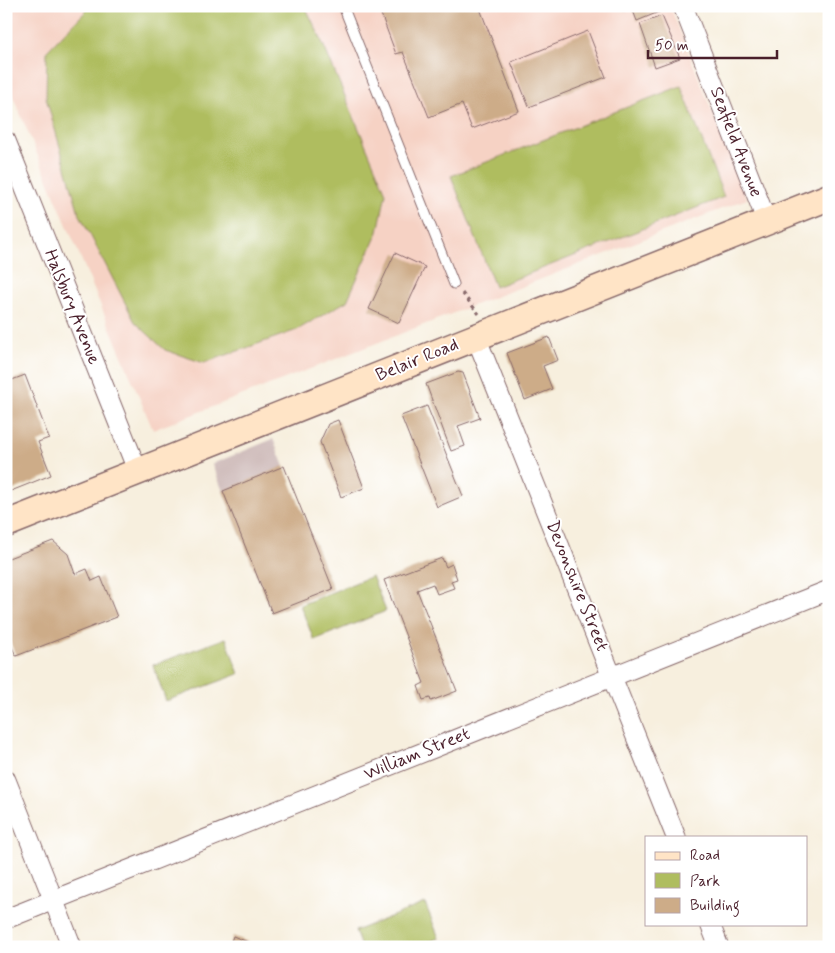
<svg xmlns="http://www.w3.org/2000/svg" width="835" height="953" font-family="Mynerve,sans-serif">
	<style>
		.built { fill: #f6d2c4 }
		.industrial { fill: #d1bfbe }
		.green { fill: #afbd5f; stroke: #7c6e45 }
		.building { fill: #cdac88 }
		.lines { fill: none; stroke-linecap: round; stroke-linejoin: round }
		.service-casing { stroke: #87686a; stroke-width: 11 }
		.minor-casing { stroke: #87686a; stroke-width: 21 }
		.secondary-casing { stroke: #87686a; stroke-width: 29 }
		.path { stroke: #87686a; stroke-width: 3; stroke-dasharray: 4 4; stroke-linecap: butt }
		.service { stroke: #fff; stroke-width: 9 }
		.minor { stroke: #fff; stroke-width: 19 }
		.secondary { stroke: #ffe4c6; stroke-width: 26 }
		.labels { text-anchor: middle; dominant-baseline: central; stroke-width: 4; stroke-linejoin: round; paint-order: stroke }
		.street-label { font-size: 18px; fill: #4a1f2b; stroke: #fff }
	</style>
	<rect width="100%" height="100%" fill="#fff"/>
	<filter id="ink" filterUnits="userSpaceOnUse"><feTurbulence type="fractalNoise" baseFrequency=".02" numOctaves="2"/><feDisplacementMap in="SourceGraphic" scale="10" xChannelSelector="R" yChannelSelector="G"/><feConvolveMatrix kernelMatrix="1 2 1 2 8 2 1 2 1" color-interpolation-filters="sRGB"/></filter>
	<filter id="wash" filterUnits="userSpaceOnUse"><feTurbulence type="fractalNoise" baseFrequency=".0096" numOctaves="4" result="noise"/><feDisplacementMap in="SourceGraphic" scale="20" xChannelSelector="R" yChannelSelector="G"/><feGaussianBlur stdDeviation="1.12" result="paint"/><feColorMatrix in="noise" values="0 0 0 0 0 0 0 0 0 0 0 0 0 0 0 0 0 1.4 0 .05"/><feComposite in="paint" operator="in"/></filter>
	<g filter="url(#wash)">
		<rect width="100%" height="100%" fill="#f7efde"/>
		<path class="built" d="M6 6H670L747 199 153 430 6 80Z"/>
		<path class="industrial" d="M273 439 333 589 272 613 212 464Z"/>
		<path class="green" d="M91 6H305L320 37 386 193 378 232 347 301 297 330 204 363 165 350 135 322 79 213 46 98 47 51Z
			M681 86 724 197 495 287 451 176Z
			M372 576 386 611 314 640 300 605Z
			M226 638 239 674 166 701 153 665Z
			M425 903 439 938 416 947H361L355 931Z"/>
		<g id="blocks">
			<path class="building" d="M378 6H479L519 111 472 129 462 104 429 117 403 52 396 54Z
				M623 6H665L666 9 637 21 632 8 625 11Z
				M662 16 680 58 655 67 640 24Z
				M588 31 606 77 529 107 511 62Z
				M395 253 425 267 399 323 369 309Z
				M549 337 558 360 543 366 552 389 525 400 507 353Z
				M6 369 12 380 25 375 49 438 38 442 51 475 6 493Z
				M458 372 463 373 480 418 458 426 465 446 451 451 426 384Z
				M427 406 463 496 437 507 401 416Z
				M338 420 364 488 341 497 320 442 328 424Z
				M284 466 333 589 272 613 223 491Z
				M53 541 68 554 75 574 87 569 92 581 101 577 117 617 16 656 6 633V559Z
				M442 558 446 567 452 564 457 579 451 581 454 588 437 594 433 584 417 590 457 691 431 701 430 698 423 700 418 686 424 683 384 580Z
				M233 936 260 947H229Z"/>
		</g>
	</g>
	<g filter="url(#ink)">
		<use href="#blocks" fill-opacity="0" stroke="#87686a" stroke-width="1"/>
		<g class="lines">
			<defs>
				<path id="service" d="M343 6 454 284"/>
				<path id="minor" d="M683 6 767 222
					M6 141 138 472
					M476 337 676 837
					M6 780 72 947
					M6 919 829 590
					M710 924 719 947"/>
				<path id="secondary" d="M6 524 829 197"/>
			</defs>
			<use href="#service" class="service-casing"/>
			<use href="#minor" class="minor-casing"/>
			<use href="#secondary" class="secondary-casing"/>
			<path class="path" d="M462 293 479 314"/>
			<use href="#service" class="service"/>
			<use href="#minor" class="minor"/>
			<use href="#secondary" class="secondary"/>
		</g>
	</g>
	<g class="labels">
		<g class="street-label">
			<text transform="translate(736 142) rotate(69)">Seafield Avenue</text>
			<text transform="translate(72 307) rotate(68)">Halsbury Avenue</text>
			<text transform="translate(417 360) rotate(-22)">Belair Road</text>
			<text transform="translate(577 586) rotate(68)">Devonshire Street</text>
			<text transform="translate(417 754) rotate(-22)">William Street</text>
		</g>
	</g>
	<rect width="835" height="953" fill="none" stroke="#fff" stroke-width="25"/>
	<rect x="645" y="836" width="162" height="90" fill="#ffffff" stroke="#b7a5aa"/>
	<rect x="655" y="852" width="25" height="8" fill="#ffe4c6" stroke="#b7a5aa"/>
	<text x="690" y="860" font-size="15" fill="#4a1f2b">Road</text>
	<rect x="655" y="873" width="25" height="15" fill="#afbd5f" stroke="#b7a5aa"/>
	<text x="690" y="886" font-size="15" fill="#4a1f2b">Park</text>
	<rect x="655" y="898" width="25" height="15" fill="#cdac88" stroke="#b7a5aa"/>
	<text x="690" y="910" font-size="15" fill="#4a1f2b">Building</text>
	<path d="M648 50v8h129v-8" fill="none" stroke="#4a1f2b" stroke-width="2.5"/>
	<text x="655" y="50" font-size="15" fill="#4a1f2b" stroke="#ffffff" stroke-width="4" paint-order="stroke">50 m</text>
</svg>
